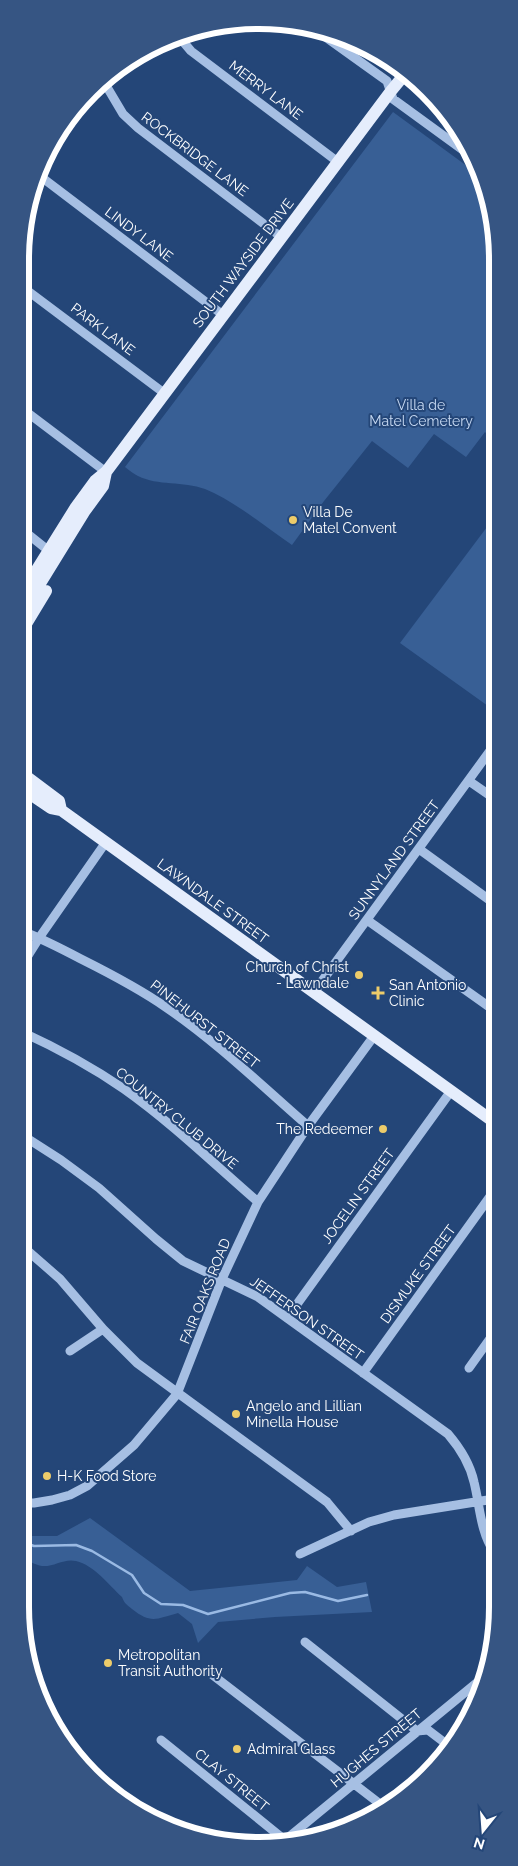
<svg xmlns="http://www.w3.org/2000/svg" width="518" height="1866" font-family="Raleway,sans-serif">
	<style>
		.green { fill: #385f95 }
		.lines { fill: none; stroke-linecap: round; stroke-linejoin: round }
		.stream { stroke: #9abae4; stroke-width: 2.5 }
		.minor { stroke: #a6bfe3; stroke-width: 9 }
		.major { stroke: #e5edfc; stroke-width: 12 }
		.poi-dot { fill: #edcc6a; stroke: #244678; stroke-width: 2 }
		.labels { text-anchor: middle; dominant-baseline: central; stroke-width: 4; stroke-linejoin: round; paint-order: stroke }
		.street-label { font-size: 14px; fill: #fff; stroke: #244678 }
		.park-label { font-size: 14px; fill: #c8daf3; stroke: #244678 }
		.poi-label { font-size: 14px; fill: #fff; stroke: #244678; text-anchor: start }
		.rim { fill: none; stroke: #fff; stroke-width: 6 }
	</style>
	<rect width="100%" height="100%" fill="#244678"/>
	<path class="green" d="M393 112 482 177 496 228V444L485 432 466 457 434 434 408 468 372 441 324 501 292 545C265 527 235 501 205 489 183 481 158 486 138 476 134 474 129 470 125 467Z
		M496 500 495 711 400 643 490 523Z
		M20 1511 28 1512 31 1536H57L90 1518 190 1591 297 1580 307 1566 337 1587 366 1582 372 1612 275 1617 218 1622 198 1643 192 1624 178 1613C156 1619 151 1624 132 1609 127 1605 124 1603 122 1597 109 1585 94 1565 76 1561 64 1558 54 1567 42 1566 35 1565 27 1560 20 1557Z"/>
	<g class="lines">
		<path class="stream" d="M20 1541 34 1546 76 1545 92 1551 132 1575 144 1593 161 1604 183 1605 208 1614 290 1593 305 1592 338 1601 367 1595"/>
		<path class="minor" d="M313 28 387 81 393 99 474 158
			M180 38 191 51 338 162
			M104 82 123 114 138 128 281 237
			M40 176 223 315
			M24 288 164 393
			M24 410 106 472
			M24 531 44 547
			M469 781 495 799
			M419 849 495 904
			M367 920 495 1011
			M22 931C43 939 62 949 81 959 111 974 140 989 167 1008 218 1043 262 1086 308 1126
			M22 965 39 938 106 842
			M314 992 495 744
			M22 1032C57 1048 92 1067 124 1089 172 1123 214 1164 258 1202
			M22 1135 61 1160 99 1188 156 1239 183 1261 258 1297 448 1434C460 1448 470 1464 474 1482 480 1506 480 1531 494 1552
			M21 1245 60 1279 103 1329 137 1363 327 1502 351 1531
			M287 1318 451 1091
			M70 1351 103 1329
			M469 1368 494 1333
			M363 1373 494 1191
			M20 1503H34L52 1500 70 1495 87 1486 134 1445 177 1394 222 1279 258 1202 308 1126 374 1036
			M300 1554 369 1522 394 1515 494 1499
			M305 1642 417 1731 428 1730 449 1746
			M210 1673 384 1807
			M161 1740 286 1841
			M284 1841 485 1676"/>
		<path class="major" d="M23 592 76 507 95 481 106 472 391 91 405 74
			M23 611 84 512 103 486 106 472
			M23 629 46 591
			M23 774 59 801 61 810
			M23 789 51 808 61 810 494 1122"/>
	</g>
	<g class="poi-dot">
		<circle cx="293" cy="520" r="5"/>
		<circle cx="359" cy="975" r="5"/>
		<path d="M375.5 985.5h5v5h5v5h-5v5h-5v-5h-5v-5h5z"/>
		<circle cx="383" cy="1129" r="5"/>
		<circle cx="236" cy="1414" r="5"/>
		<circle cx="47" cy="1476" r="5"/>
		<circle cx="108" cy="1663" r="5"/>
		<circle cx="237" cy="1749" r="5"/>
	</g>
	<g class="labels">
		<g class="street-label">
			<text transform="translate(266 90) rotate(37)">MERRY LANE</text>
			<text transform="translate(195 154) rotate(37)">ROCKBRIDGE LANE</text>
			<text transform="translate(139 234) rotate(37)">LINDY LANE</text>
			<text transform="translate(243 263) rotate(-53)">SOUTH WAYSIDE DRIVE</text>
			<text transform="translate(103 329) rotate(37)">PARK LANE</text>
			<text transform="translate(394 860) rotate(-54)">SUNNYLAND STREET</text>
			<text transform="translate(213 901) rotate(36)">LAWNDALE STREET</text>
			<text transform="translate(205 1024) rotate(38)">PINEHURST STREET</text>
			<text transform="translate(177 1118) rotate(39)">COUNTRY CLUB DRIVE</text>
			<text transform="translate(358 1196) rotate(-54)">JOCELIN STREET</text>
			<text transform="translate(418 1274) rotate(-54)">DISMUKE STREET</text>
			<text transform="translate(205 1291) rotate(-68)">FAIR OAKS ROAD</text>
			<text transform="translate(307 1318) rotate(35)">JEFFERSON STREET</text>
			<text transform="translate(376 1748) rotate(-40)">HUGHES STREET</text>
			<text transform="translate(232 1780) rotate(39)">CLAY STREET</text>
		</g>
		<g class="park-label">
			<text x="421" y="405">Villa de<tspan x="421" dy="16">Matel Cemetery</tspan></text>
		</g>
		<g class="poi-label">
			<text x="303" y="512">Villa De<tspan x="303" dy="16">Matel Convent</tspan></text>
			<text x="349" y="967" text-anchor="end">Church of Christ<tspan x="349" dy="16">- Lawndale</tspan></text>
			<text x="389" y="985">San Antonio<tspan x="389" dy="16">Clinic</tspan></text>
			<text x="373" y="1129" text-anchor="end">The Redeemer</text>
			<text x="246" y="1406">Angelo and Lillian<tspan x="246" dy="16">Minella House</tspan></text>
			<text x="57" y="1476">H-K Food Store</text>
			<text x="118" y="1655">Metropolitan<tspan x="118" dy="16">Transit Authority</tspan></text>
			<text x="247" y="1749">Admiral Glass</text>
		</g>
	</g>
	<path d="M0 0H518V1866H0ZM259 29H259A230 230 0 0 1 489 259V1607A230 230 0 0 1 259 1837H259A230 230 0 0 1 29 1607V259A230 230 0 0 1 259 29Z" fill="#365583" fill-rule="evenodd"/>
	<path class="rim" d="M259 29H259A230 230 0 0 1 489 259V1607A230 230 0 0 1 259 1837H259A230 230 0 0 1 29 1607V259A230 230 0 0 1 259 29Z"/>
	<g transform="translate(483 1831) rotate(197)" stroke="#244678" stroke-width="4" paint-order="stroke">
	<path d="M0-4L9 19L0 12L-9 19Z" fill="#ffffff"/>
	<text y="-8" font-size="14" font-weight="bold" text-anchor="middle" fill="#ffffff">N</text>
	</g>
</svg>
